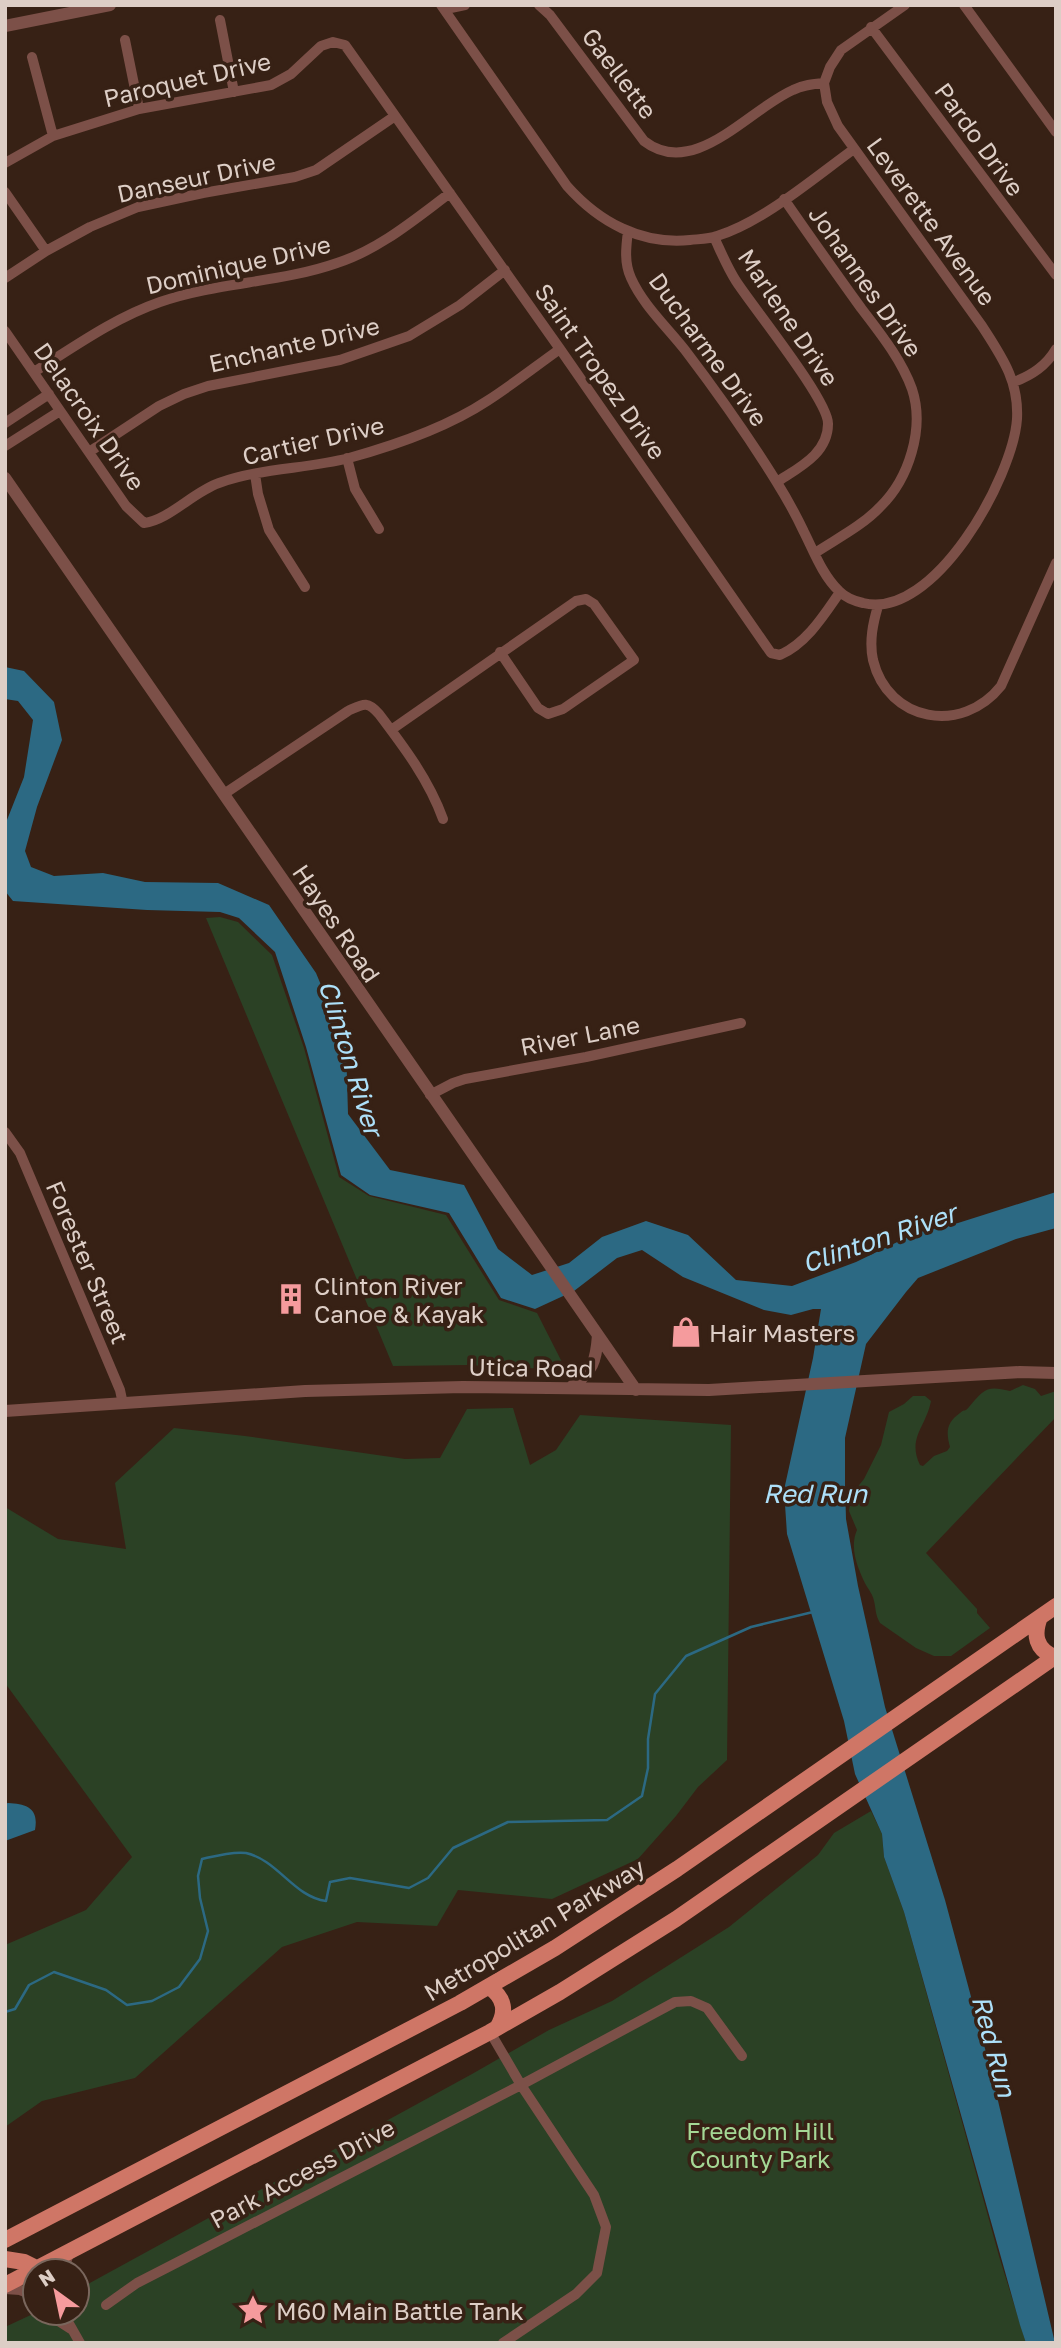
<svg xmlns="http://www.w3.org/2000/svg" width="1061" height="2348" font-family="'Golos Text',sans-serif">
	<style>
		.green { fill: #2b4125 }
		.water { fill: #2c6983 }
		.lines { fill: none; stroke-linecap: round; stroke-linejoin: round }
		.stream { stroke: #2c6983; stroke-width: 2.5 }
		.minor { stroke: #7c5048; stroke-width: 10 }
		.tertiary { stroke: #7c5048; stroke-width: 12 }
		.primary { stroke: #cf7666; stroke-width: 16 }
		.labels { text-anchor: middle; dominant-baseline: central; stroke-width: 7; stroke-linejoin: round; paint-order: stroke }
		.street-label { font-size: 24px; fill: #ddcec6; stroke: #372115 }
		.poi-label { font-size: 24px; fill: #ddcec6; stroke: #372115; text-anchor: start }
		.park-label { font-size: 24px; fill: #a4d895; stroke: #372115 }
		.water-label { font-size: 26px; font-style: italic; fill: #ade0f9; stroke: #372115 }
	</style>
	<rect width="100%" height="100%" fill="#372115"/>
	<path class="green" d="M220 917 238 922 272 955 304 1048 339 1177 369 1196 446 1215 499 1300 537 1313 566 1370 468 1365 393 1366 206 918Z
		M1023 1385 1035 1389 1041 1396 1056 1391V1417L926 1553 977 1609V1613L990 1628 951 1656H934L916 1648 880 1623C875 1614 876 1609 874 1601 873 1595 869 1590 866 1585 858 1569 849 1548 857 1530L849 1511 851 1495 864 1479 881 1445 889 1412 904 1404 913 1396H925L931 1401C926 1427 907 1438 920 1465L923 1466 934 1456 947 1451 950 1447C946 1432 946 1423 960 1413 966 1408 964 1413 969 1407 984 1389 987 1385 1010 1391Z
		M513 1408 530 1465 556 1450 580 1415 731 1425 727 1760 698 1787 676 1816 638 1859 552 1899 458 1890 437 1926 357 1922 282 1947 135 2078 42 2101 5 2127V1945L86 1910 132 1857 5 1683V1507L58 1539 126 1549 115 1483 174 1428 245 1436 405 1459 440 1458 467 1409Z
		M871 1811 882 1834 884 1857 904 1912 999 2256 1026 2343H5V2327L35 2313H77V2290L472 2074 549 2030 612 2001 729 1927 818 1855 834 1833Z"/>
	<path class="water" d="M5 667 24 671 54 702 62 740 37 807 25 851 31 867 54 876 103 873 145 882 218 883 269 905 316 973 346 1045 348 1114 390 1170 464 1185 498 1249 532 1275 569 1263 602 1237 646 1221 688 1235 736 1280 792 1286 856 1262 916 1233 958 1223 1056 1192V1228L1016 1239 918 1278 906 1292 866 1344 845 1438V1485L846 1519 858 1586 885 1707 945 1900 991 2071 1055 2343H1026L1020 2325 904 1912 884 1857 882 1834 855 1774 844 1721 787 1534 784 1490 813 1358 821 1309H813L791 1315 764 1310 683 1277 642 1250 617 1258 574 1291 535 1309 501 1298 449 1213 370 1195 341 1175 306 1047 275 952 239 918 220 912 147 910 13 901 5 891V825L24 777 33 720 18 701 5 699Z
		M8 1803C27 1804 39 1808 35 1830L5 1841V1804Z"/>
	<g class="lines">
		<path class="stream" d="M5 2012 15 2009 29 1985 54 1972 106 1990 127 2005 152 2001 179 1987 200 1959 208 1931 200 1898 198 1876 202 1859C215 1856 233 1851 246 1853 278 1860 294 1897 326 1901L330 1882 350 1878 409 1888 428 1878 453 1848 508 1822 607 1820 642 1796 648 1768V1739L655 1694 686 1656 751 1627 813 1612"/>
		<path class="minor" d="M441 5 567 186C599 222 641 245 690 240 699 239 709 239 717 236 763 222 815 177 854 149
			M539 5 550 15 644 141C694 180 749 109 793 90 803 85 813 84 824 83L830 67 841 50 905 5
			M964 5 1056 132
			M446 9 465 5
			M220 20 234 92
			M871 27 1056 275
			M125 40 139 109
			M32 57 53 136
			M5 163 53 136 139 109 271 85 291 74 321 46 333 42 345 45 560 349 771 653 780 655C807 643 824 615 840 592
			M5 192 46 251
			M784 199C809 235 835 272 861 308 880 333 901 359 912 389 925 428 909 479 880 507 862 526 836 539 815 553
			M628 231C626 247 624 263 631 278 643 305 667 327 685 350 717 392 748 436 776 481 786 497 796 515 804 532 814 552 823 576 839 591 845 597 854 601 863 603 934 621 1013 477 1017 419 1019 381 1002 357 982 326L838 126 827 102 824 83
			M714 237C721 252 727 267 736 281 752 306 829 401 828 424 828 454 798 468 777 482
			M5 278 46 251 90 227 138 207 203 193 295 177 316 170 395 116
			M5 331 126 506 144 523C169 520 193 492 219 483 260 468 307 469 349 458 396 445 446 428 487 401 512 385 536 366 560 349
			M34 372C74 347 114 318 160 302 217 282 280 283 337 263 380 249 415 219 450 193
			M1014 382C1032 375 1046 366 1056 349
			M5 423 49 394
			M5 446 60 411
			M89 452 159 406 184 394 208 386 340 360 409 336 460 305 505 270
			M347 458 355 489 379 529
			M255 474 258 494 269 530 305 587
			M878 606C873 623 869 641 873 660 888 722 962 735 1001 686L1056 563
			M391 730 576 601 586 599 594 604 634 660 563 709 548 714 538 708 500 652
			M224 794 348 711C363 704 367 700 379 714 404 747 429 780 443 819
			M430 1095 453 1083 465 1079 586 1057 741 1023
			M5 1132 20 1153 120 1390 123 1404
			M490 2032 521 2085 594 2195 606 2227 597 2273 576 2294 503 2343
			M63 2271 70 2251
			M5 2289 20 2290 35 2296
			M106 2305 137 2283 176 2263 521 2085 675 2002 691 2001 707 2008 742 2056
			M46 2313 71 2329
			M63 2313 80 2343"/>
		<path class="tertiary" d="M5 26 110 5
			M5 478 636 1390
			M571 1387C593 1371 596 1362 598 1335
			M5 1411 305 1391 463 1387 709 1390 1020 1372 1056 1373"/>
		<path class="primary" d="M1040 1617C1033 1635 1036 1649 1054 1657
			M489 1987C505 1998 507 2012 497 2028
			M5 2240 460 2003 555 1948 677 1869 1056 1606
			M5 2259 24 2262 36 2268
			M5 2285 490 2032 560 1992 676 1919 1056 1656"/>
	</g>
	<defs>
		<symbol id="building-bare" viewBox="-9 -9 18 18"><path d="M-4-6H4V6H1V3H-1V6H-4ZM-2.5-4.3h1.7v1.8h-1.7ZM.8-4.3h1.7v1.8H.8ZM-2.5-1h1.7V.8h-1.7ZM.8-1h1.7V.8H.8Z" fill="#f59b9d" stroke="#372115" stroke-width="2.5" paint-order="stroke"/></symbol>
		<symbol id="shop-bare" viewBox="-9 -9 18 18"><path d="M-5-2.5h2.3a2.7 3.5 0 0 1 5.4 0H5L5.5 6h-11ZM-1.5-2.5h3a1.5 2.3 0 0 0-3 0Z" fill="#f59b9d" stroke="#372115" stroke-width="2.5" paint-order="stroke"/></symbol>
		<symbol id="sight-bare" viewBox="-9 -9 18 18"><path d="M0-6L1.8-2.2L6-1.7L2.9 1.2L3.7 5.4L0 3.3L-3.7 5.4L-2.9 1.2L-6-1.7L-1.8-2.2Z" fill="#f59b9d" stroke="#372115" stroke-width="2.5" paint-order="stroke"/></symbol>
	</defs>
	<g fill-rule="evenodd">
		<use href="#building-bare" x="269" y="1277" width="44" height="44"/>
		<use href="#shop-bare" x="664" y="1310" width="44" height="44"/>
		<use href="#sight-bare" x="231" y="2288" width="44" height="44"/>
	</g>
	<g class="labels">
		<g class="street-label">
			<text transform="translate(620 73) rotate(53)">Gaellette</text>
			<text transform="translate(187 79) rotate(-13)">Paroquet Drive</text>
			<text transform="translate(980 139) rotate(54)">Pardo Drive</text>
			<text transform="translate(196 177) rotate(-12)">Danseur Drive</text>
			<text transform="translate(932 221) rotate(54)">Leverette Avenue</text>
			<text transform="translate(238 264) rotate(-13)">Dominique Drive</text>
			<text transform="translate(866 281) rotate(55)">Johannes Drive</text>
			<text transform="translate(789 317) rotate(56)">Marlene Drive</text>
			<text transform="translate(294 344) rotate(-13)">Enchante Drive</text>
			<text transform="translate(709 349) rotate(54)">Ducharme Drive</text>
			<text transform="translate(601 371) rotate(55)">Saint Tropez Drive</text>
			<text transform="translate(90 416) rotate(55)">Delacroix Drive</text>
			<text transform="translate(313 440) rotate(-13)">Cartier Drive</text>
			<text transform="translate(337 923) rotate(56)">Hayes Road</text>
			<text transform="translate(580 1035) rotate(-11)">River Lane</text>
			<text transform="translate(88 1262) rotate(67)">Forester Street</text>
			<text transform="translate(531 1367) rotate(1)">Utica Road</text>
			<text transform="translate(534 1929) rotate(-31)">Metropolitan Parkway</text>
			<text transform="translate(302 2173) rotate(-28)">Park Access Drive</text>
		</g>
		<g class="poi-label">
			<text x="314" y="1285">Clinton River<tspan x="314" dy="28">Canoe &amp; Kayak</tspan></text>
			<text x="709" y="1332">Hair Masters</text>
			<text x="276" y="2310">M60 Main Battle Tank</text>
		</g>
		<g class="park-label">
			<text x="760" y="2130">Freedom Hill<tspan x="760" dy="28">County Park</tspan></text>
		</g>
		<g class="water-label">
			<text transform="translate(351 1058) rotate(73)">Clinton River</text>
			<text transform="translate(879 1238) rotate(-19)">Clinton River</text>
			<text x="815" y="1493">Red Run</text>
			<text transform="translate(994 2046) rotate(75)">Red Run</text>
		</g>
	</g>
	<rect width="1061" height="2348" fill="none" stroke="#ddcec6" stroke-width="14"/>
	<g transform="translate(56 2292) rotate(327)"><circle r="33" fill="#372115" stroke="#79665c" stroke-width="2"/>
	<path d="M0-5L12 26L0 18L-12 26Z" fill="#f59b9d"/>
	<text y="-10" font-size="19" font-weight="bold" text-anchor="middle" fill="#ddcec6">N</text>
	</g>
</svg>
